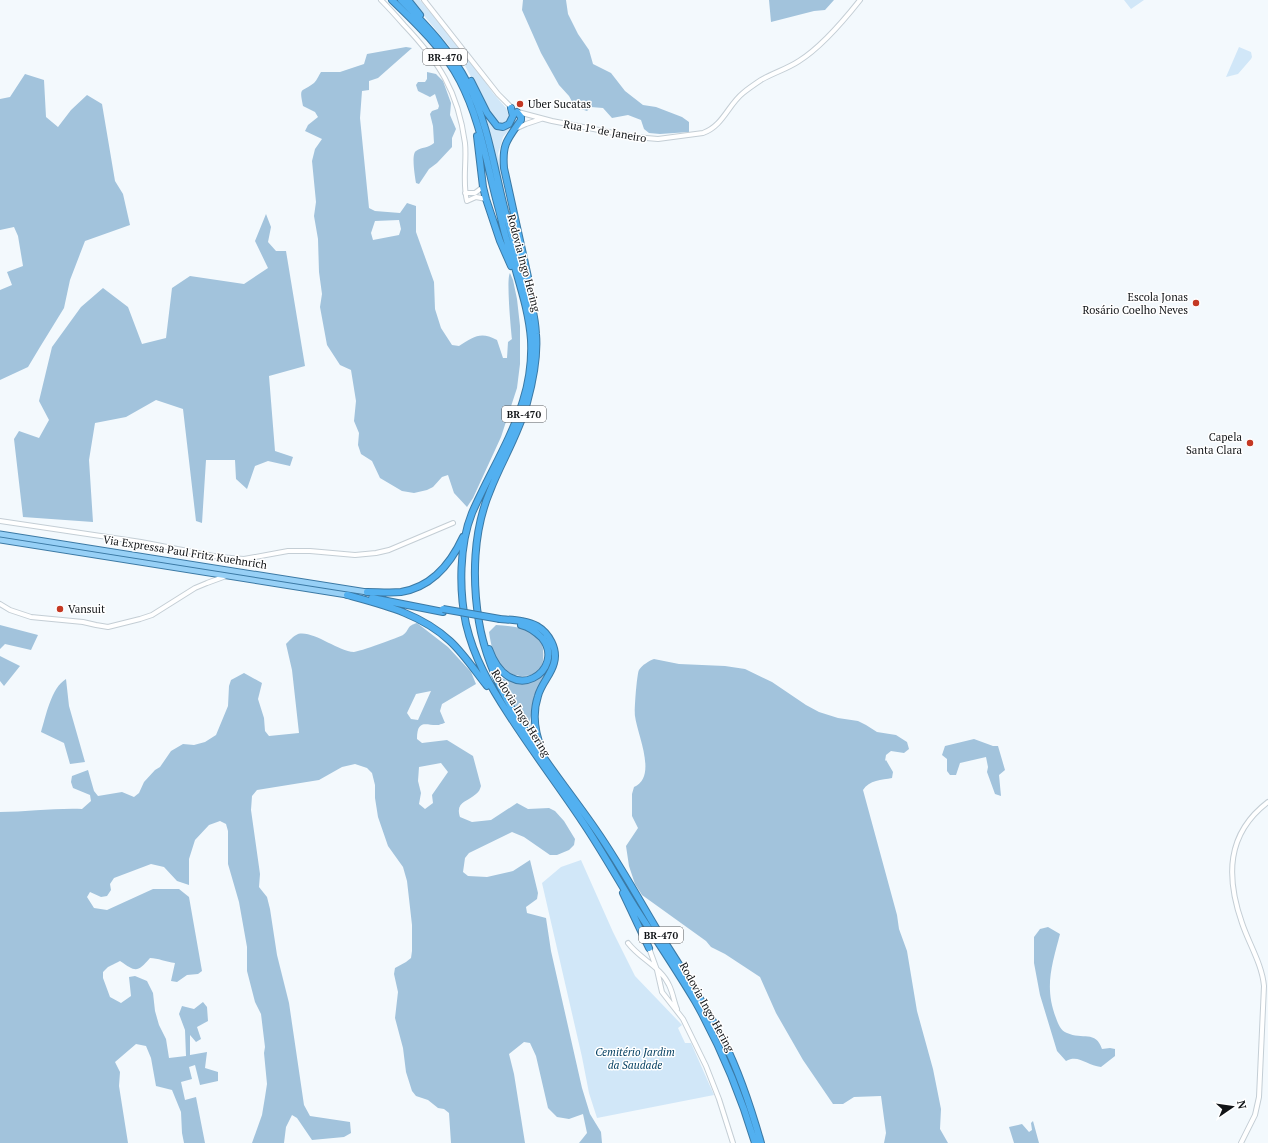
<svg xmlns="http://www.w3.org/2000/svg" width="1268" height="1143" font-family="'PT Serif',serif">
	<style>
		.green { fill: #d1e7f8 }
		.forest { fill: #a2c3dc; fill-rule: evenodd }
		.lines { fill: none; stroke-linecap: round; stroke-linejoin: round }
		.tertiary-casing { stroke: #c4ced5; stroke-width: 6 }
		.primary-casing { stroke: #3b79a4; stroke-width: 7 }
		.motorway-casing { stroke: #3b79a4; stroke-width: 8 }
		.tertiary { stroke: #fff; stroke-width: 4 }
		.primary { stroke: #97d0f6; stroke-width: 5 }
		.motorway { stroke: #52b0f0; stroke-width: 6 }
		.motorway-bridge-casing { stroke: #3b79a4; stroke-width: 8; stroke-linecap: butt }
		.motorway-bridge { stroke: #52b0f0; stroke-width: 6 }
		.poi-dot { fill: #c43823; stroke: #fff; stroke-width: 1.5 }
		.labels { text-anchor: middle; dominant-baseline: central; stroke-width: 3; stroke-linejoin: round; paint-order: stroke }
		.shield { fill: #fff; stroke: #585a5d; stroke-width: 1 }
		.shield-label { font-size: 10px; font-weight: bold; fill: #111417 }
		.poi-label { font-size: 11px; fill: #111417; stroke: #fff; text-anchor: start }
		.street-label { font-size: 11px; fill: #111417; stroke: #fff }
		.park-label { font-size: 11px; font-style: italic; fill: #054062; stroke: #fff }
	</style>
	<rect width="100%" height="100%" fill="#f3f9fd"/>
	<path class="green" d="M411 0H420L469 59 493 93 506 108 509 116 507 122 501 124 495 121 464 64Z
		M1124 0H1144L1131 9Z
		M1239 47 1251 52 1252 57 1251 59 1238 74 1226 77Z
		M481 104C484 111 487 121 493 127 503 137 514 124 516 114L519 118 503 137 498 154 507 208 489 130Z
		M581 860 613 932 635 976 682 1025 678 1028 685 1043H691L714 1095 597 1118 589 1093 582 1057 542 883 561 867Z"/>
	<path class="forest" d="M523 0H566L568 14 578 34 589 50 593 64 611 73 625 91 643 105 656 107 682 117 689 122V132L660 134 649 133 644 129 641 120 628 115 612 118 603 108 591 107 587 111 575 107 569 96 559 85 541 53 522 10Z
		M769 0H834L825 10 814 11 771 22Z
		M406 47 412 48 378 78 369 81V90L362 91 360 118 369 208 375 211 400 213 407 203 416 206V232L434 282 435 309 441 328 452 345 459 346C474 337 480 331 497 340L503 358H507L508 342 512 339C511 330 506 278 510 273L513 280 517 299 520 326V364L517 388 501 437 473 498 467 507 454 493 448 475 442 477 433 487 427 490 414 493 402 491 380 478 372 461 361 454 358 445 359 433 354 421 356 401 351 370 340 365 327 345 320 307 322 294 319 272 318 239 314 216 316 202 312 161 315 149 322 139 305 131 308 125 318 117 315 112 303 106C299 86 301 93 314 83 317 80 319 75 321 72H340L364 64 367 54ZM399 220 401 229 399 235 373 240 371 233 375 221Z
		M427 72 436 74 443 81 451 103 450 115 456 129 452 138V147L437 163 429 169 419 184 416 183C415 177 411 154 416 151 421 147 429 148 434 143L433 126 430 114 432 111 438 109 439 106 435 94 430 97 418 91 416 85 418 82H425L427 79Z
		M25 74 44 80 46 117 58 127 71 110 87 95 102 104 115 181 123 194 130 225 85 241 70 280 64 308 40 347 28 367 0 380V290L12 285 7 272 23 266 18 236 14 227 0 230V99L10 97Z
		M266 214 271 227 268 242 276 251H286L305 366 269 376 275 451 293 457 290 466 268 461 255 466 247 489 236 479 235 460H206L202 523 196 521 183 409 156 400 126 417 95 423 89 460 93 522 23 517 14 439 19 431 39 438 49 420 39 401 52 347 81 307 103 288 128 307 142 344 166 338 172 288 190 276 244 284 268 268 255 241Z
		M417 623 448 647 471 672 476 684 442 704 440 711 445 723C444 723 439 725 438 725 427 726 417 718 417 739L422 743 447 740 473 756 481 786C480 789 479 792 476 794 467 802 455 802 460 817L472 822 491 820 517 803 528 809 549 808 555 811 564 821 575 839 574 845 569 850 557 855H550L524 837 512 832 469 853 465 858 463 872 468 876 487 877 513 871 530 860 538 893 537 899 526 907 527 913 546 918 551 951 582 1088 590 1114 601 1132 602 1143H579L587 1133 583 1114 569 1119 557 1117 548 1108 536 1056 530 1043 524 1042 509 1054 514 1074 525 1143H451L449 1113 444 1109 438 1108 428 1100 416 1096 412 1091 406 1072 403 1048 395 1018 398 992 394 974 395 968 406 962 411 958 412 951V925L407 881 403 867 388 846 378 817 375 798V785L372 773 367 768 355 764 342 767 319 780 257 790 252 796 251 810 260 874 259 887 267 897 270 909 277 955 289 1003 304 1105 310 1116 350 1122 351 1133 344 1137 312 1140 297 1118 292 1115 286 1127 284 1143H252L262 1115 265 1097 267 1084 264 1053 265 1047 261 1014 255 1002 247 971V947L239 902 228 864V831L226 824 220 821 209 825 195 840 189 859V885L177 881 164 867 151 864 114 878 110 884 111 890 107 896 101 897 90 892 87 897 94 908 107 910 153 889H179L189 897 202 971 198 974 187 975 177 982 171 981 175 963C166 962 158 958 150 958 137 973 136 972 120 961L108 967 103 972V978L110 997 121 1003 131 996 129 977 135 976 147 981 153 993 155 1011 159 1025 166 1039 169 1058 186 1056 185 1030 179 1014 182 1006 194 1009 203 1002 207 1007 208 1021 197 1027 201 1039 196 1042 190 1035V1055L207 1052 205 1068 218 1072V1081L200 1085 195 1065 189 1067 192 1079 181 1082 185 1100 196 1097 205 1143H184L182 1133 181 1112 172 1090 156 1086 151 1058 146 1046 136 1044 115 1062 120 1072 119 1086 128 1143H0V812C27 812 54 808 82 809L91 801 90 795 73 788 71 782 72 776 88 770 94 791 98 796 122 792 134 797 139 793 144 782 155 770 160 767 171 751 183 744 194 745 205 742 216 735 228 706 229 686 231 680 244 673 262 683 258 699 264 718 265 731 269 736 299 733 292 670 286 644C289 641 293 636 298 634 313 630 337 651 354 652 358 652 400 637 403 635 410 630 406 626 417 623ZM431 691 418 720 411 719 407 713 416 694ZM441 763 448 772 432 795 433 803 425 809 419 804 421 793 418 781 419 767Z
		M0 625 38 635 31 650 5 644 0 649Z
		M496 625C509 626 524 627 535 634 540 638 543 644 543 650 545 668 538 677 520 676 514 675 509 674 505 671 494 662 491 645 489 632Z
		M538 631 544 635 550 643 552 652 553 661 535 697 530 720 531 729 517 710 498 675C512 686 533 686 545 672 547 669 549 664 550 660Z
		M0 656 20 666 4 686 0 681Z
		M654 659 679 664 725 666 745 669 772 682 806 705 819 712 838 718 858 721 866 725 877 732 896 735 907 742 909 749 904 753 891 751 886 755 885 761 886 760 893 772 892 778C882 780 869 780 863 790L897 915 899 929 907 951 917 1011 933 1069 941 1109 940 1129 948 1143H884L886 1133 881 1096 854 1097 843 1104H833L803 1060 776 1013 760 977 725 954 711 947 706 941 642 895 635 884 629 866 626 846 638 828 632 816V794L634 787C658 777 637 734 635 716 634 711 637 673 639 670 642 665 649 661 654 659Z
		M66 679 69 706 85 762 70 764 64 743 41 732C46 716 51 688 66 679Z
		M974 739 993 746H998L1005 770 999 775 1001 796 995 794 987 772 988 767 986 757 960 763 956 775H950L947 771V759L942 755 945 746Z
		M1048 927 1060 934C1052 965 1044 987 1056 1018 1058 1024 1061 1031 1067 1033 1082 1040 1096 1030 1102 1049L1110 1048 1115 1049V1056L1101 1067C1087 1066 1079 1054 1066 1061L1057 1051 1040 995 1034 963V937L1040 929Z
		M1033 1121 1039 1143H1014L1009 1127 1022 1124 1029 1132 1032 1130 1031 1123Z"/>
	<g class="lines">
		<defs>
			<path id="tertiary" d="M381 0C389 8 397 17 404 25 439 62 458 91 465 143 467 162 462 181 467 201L476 197 486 199
				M424 0 498 94 512 108
				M518 112 552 121 635 137 658 139 703 133C723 126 728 105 743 93 749 88 755 84 761 80 773 73 787 69 799 61 820 48 845 19 860 0
				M515 129 526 124 541 119
				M465 193H475L483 187
				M0 521 141 542 219 557 244 559 288 551H310L355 555 376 553 389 550 453 523
				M0 604 10 610 31 617 83 622 96 625 108 627 140 619 152 615 195 588 207 583 226 576
				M628 943C640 959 661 967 669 985 673 993 674 1002 677 1009
				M649 948 657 970 662 992 683 1019 706 1066 719 1099 733 1143
				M1241 1143 1255 1115 1259 1097 1264 986C1262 964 1249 944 1242 923 1226 877 1226 834 1268 802"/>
			<path id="primary" d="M0 534 367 592
				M0 540 347 595"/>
			<path id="motorway" d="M392 0C417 24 444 50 460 81 481 121 487 167 499 210 503 228 508 246 514 264 521 289 529 313 531 340 532 360 529 382 523 401 511 440 488 476 472 513 459 545 459 591 466 624 474 658 490 686 509 715 532 751 558 785 582 821 601 849 617 878 635 907 655 938 676 969 695 1001 721 1047 740 1093 755 1143
				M401 0C427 26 451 51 468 84 488 123 494 169 505 211 511 232 516 252 522 273 529 293 535 313 536 334 538 357 533 381 527 403 519 434 501 462 490 491 473 531 472 579 479 622 492 701 552 766 596 830 619 863 638 898 659 933 682 969 705 1004 724 1042 740 1074 751 1108 761 1143
				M408 0 420 15
				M471 81 487 113 497 126 503 127 509 124 513 116 511 108
				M517 112 521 117V120C507 140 502 144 504 168L528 277
				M477 136 483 187 486 199 500 241 511 266
				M367 592C378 592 390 593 401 592 432 587 451 563 463 537
				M347 595C384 605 421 614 450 641 464 654 475 671 487 686
				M372 598 443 612
				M500 619C512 620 527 620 537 626 549 633 558 649 554 663 551 675 541 684 538 696 532 714 535 733 542 750
				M489 649C511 710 567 669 542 638 536 632 530 627 521 625
				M623 893 649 948"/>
		</defs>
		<use href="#tertiary" class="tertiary-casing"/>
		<use href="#primary" class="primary-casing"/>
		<use href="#motorway" class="motorway-casing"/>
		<use href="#tertiary" class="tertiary"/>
		<use href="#primary" class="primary"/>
		<use href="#motorway" class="motorway"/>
		<defs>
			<path id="motorway-bridge" d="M443 609 500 619"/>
		</defs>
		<use href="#motorway-bridge" class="motorway-bridge-casing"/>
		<use href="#motorway-bridge" class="motorway-bridge"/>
	</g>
	<g class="poi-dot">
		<circle cx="520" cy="104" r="4"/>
		<circle cx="1196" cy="303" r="4"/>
		<circle cx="1250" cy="443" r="4"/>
		<circle cx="60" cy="609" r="4"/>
	</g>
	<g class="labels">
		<g class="shield">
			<rect x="423" y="49" width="44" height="16" rx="3"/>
			<rect x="502" y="406" width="44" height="16" rx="3"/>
			<rect x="639" y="927" width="44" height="16" rx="3"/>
		</g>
		<g class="shield-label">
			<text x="445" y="57">BR-470</text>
			<text x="524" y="414">BR-470</text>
			<text x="661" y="935">BR-470</text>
		</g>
		<g class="poi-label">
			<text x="528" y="104">Uber Sucatas</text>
			<text x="1188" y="297" text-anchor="end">Escola Jonas<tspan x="1188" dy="13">Rosário Coelho Neves</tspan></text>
			<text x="1242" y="437" text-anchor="end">Capela<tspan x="1242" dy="13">Santa Clara</tspan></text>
			<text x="68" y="609">Vansuit</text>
		</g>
		<g class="street-label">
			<text transform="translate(605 131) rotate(10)">Rua 1º de Janeiro</text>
			<text transform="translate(524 263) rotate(75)">Rodovia Ingo Hering</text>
			<text transform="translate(185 552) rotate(9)">Via Expressa Paul Fritz Kuehnrich</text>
			<text transform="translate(521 713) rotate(58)">Rodovia Ingo Hering</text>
			<text transform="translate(707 1007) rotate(61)">Rodovia Ingo Hering</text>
		</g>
		<g class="park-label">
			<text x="635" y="1052">Cemitério Jardim<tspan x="635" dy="13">da Saudade</tspan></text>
		</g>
	</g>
	<g transform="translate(1232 1107) rotate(77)" stroke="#ffffff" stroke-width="3" paint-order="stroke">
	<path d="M0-3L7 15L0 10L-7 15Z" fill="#111417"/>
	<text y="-6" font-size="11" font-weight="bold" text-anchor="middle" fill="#111417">N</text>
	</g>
</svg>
